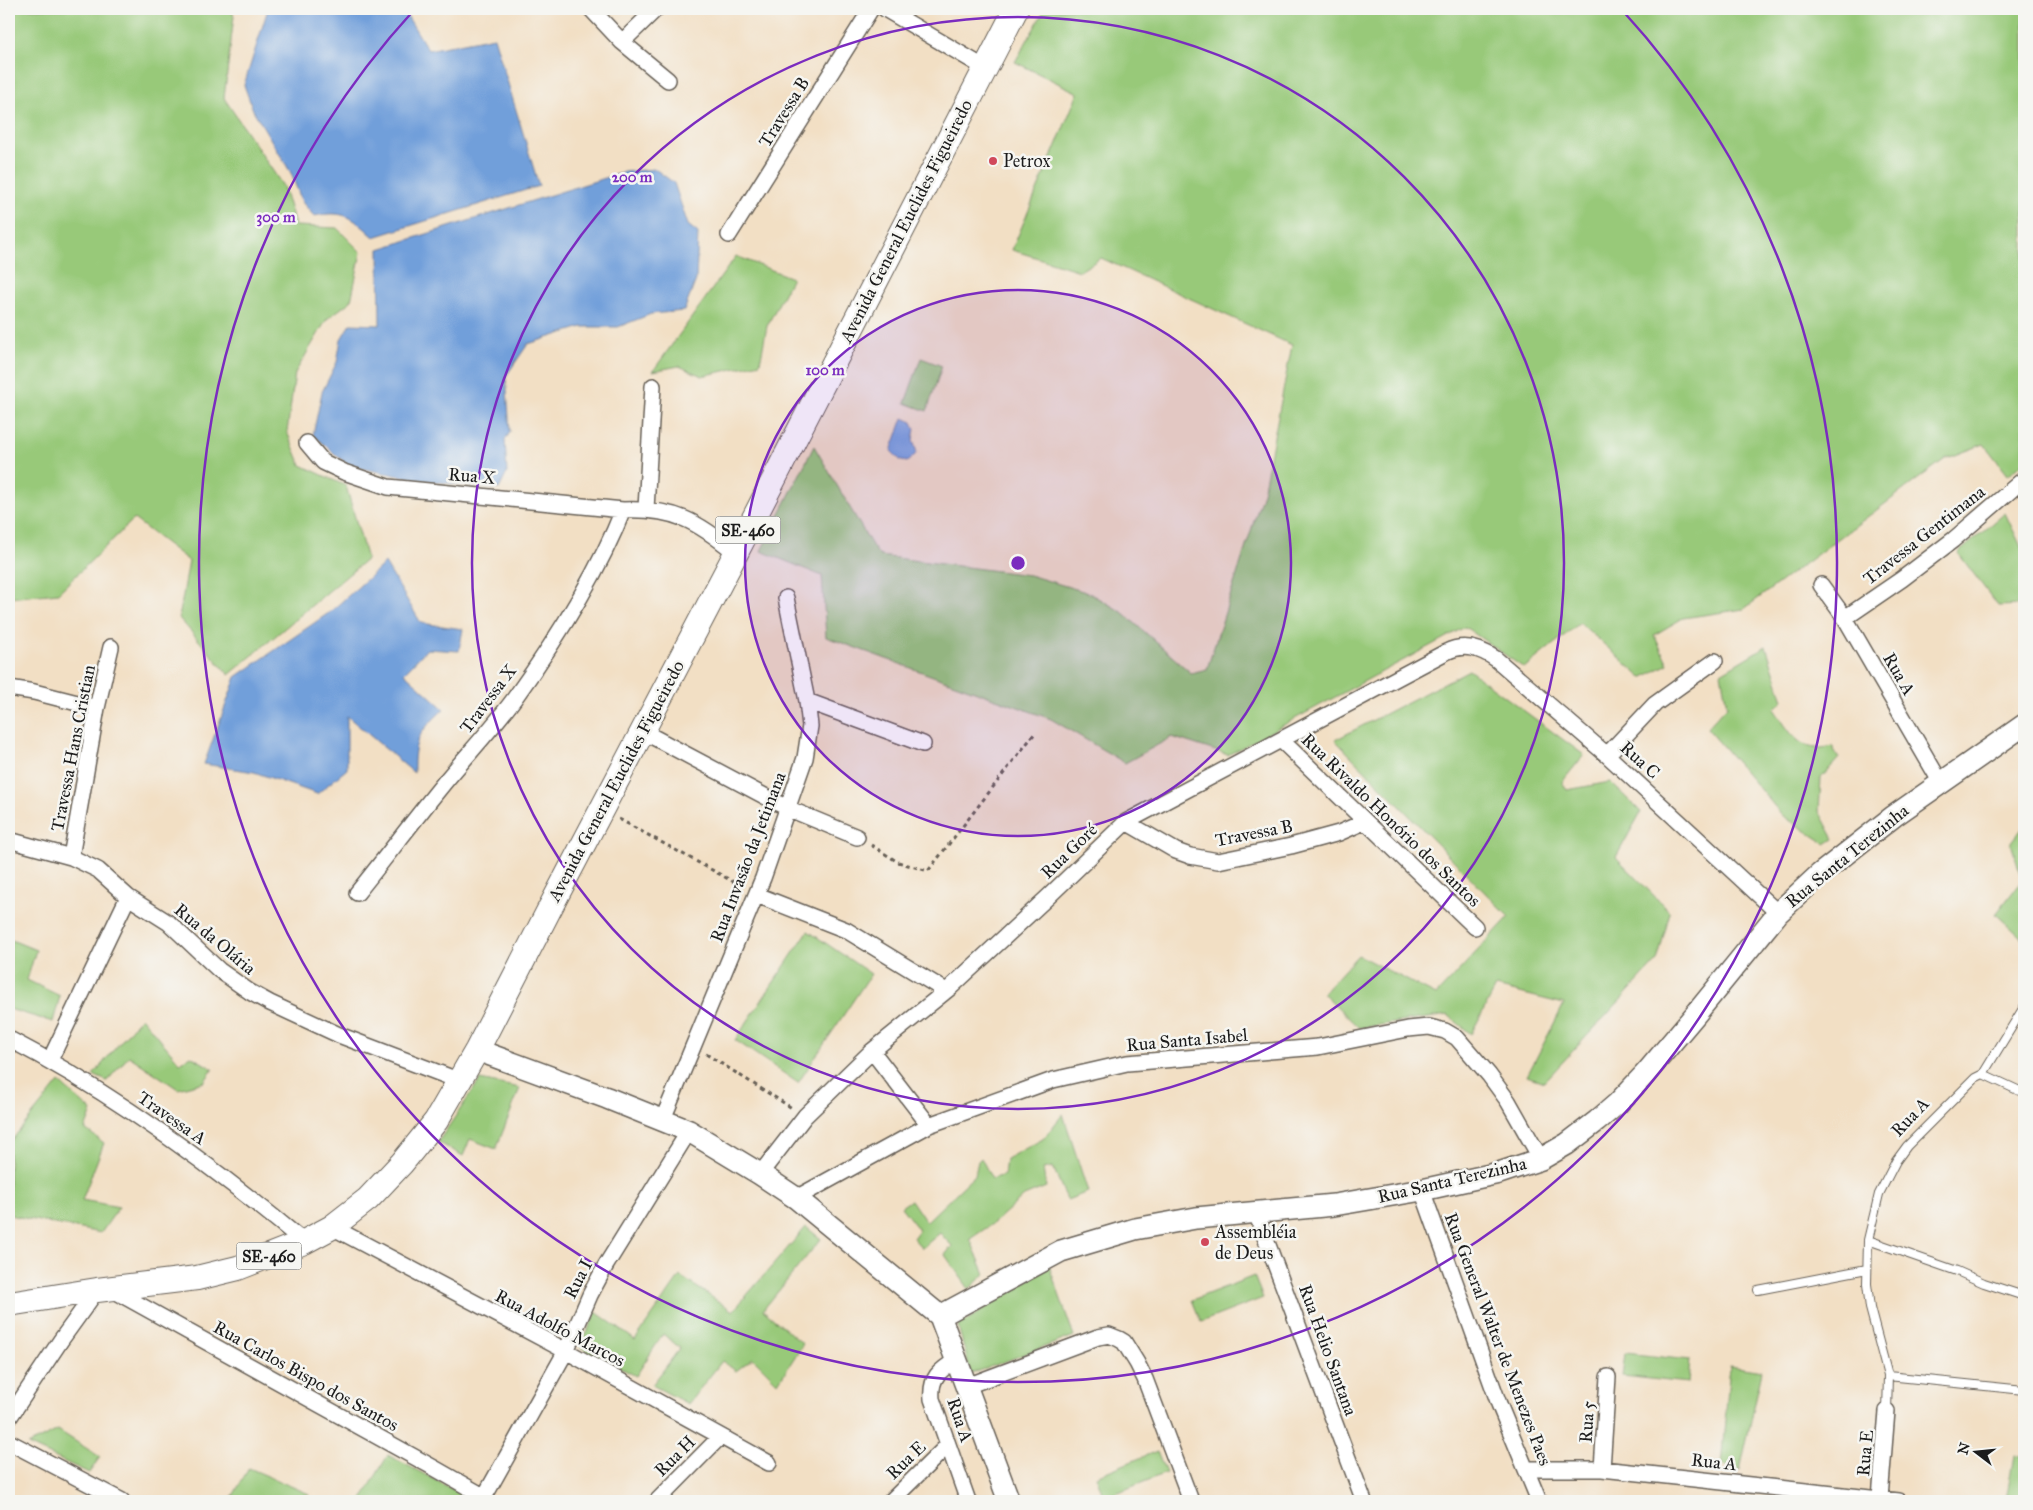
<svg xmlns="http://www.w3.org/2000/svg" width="2033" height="1510" font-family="'IM FELL Great Primer',serif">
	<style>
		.green { fill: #98c979; stroke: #5a724a }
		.water { fill: #719fda; stroke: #465e7b }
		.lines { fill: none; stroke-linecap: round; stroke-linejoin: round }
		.lane-casing { stroke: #676057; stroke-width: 10 }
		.street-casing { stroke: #676057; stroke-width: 18 }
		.secondary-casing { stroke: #676057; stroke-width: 24 }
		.primary-casing { stroke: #676057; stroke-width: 26 }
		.path { stroke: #676057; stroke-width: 3; stroke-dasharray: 4 4; stroke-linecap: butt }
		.lane { stroke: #fff; stroke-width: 8 }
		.street { stroke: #fff; stroke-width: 15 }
		.secondary { stroke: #fff; stroke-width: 21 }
		.primary { stroke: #fff; stroke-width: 24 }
		.ring { fill: none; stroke: #7b2cbf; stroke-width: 2.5 }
		.poi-dot { fill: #d1495b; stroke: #f6f6f2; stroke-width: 2 }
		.labels { text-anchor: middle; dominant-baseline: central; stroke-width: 5; stroke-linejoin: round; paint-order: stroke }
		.shield { fill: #f6f6f2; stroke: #5d5d5c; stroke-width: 1 }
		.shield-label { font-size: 16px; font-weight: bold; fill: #1c1c1c }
		.street-label { font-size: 18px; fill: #1c1c1c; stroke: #f6f6f2 }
		.poi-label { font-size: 18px; fill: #1c1c1c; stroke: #f6f6f2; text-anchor: start }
		.centre { fill: #7b2cbf; stroke: #f6f6f2; stroke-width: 2.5 }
		.ring-label { font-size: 15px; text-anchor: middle; font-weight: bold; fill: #7b2cbf; stroke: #f6f6f2; stroke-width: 5; stroke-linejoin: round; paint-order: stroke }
	</style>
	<rect width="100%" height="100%" fill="#f6f6f2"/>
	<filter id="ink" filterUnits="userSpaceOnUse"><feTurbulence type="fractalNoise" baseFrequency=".02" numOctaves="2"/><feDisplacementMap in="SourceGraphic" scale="10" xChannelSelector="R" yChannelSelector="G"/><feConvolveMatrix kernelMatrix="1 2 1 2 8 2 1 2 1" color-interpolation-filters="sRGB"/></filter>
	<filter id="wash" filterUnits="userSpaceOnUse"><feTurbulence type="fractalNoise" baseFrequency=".0096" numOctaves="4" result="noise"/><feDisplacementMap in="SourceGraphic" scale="20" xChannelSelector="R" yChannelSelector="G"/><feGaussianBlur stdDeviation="1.12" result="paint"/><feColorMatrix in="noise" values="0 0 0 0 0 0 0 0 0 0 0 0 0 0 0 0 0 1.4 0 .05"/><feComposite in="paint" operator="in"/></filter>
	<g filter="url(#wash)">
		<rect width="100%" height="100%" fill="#f2dfc4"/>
		<path class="green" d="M9 9H231L234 16 224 98 283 186 296 226 337 228 361 252 351 301 327 319 295 373 287 432 301 465 346 486 367 559 229 675 179 618 189 561 134 519 58 593 9 598Z
			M1045 9H2024V462L2008 475 1984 444 1945 459 1744 609 1683 618 1654 635 1668 664 1642 678 1580 623 1524 668 1465 627 1228 755 1172 737 1125 763 1051 719 826 637 822 576 761 551 814 446 873 547 880 556 1029 575 1089 593 1122 612 1191 673 1207 669 1263 493 1292 345 1101 258 1080 271 1012 250 1078 93 1015 62Z
			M736 256 792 278 767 326 760 363 702 376 679 366 653 371Z
			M921 358 942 366 927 411 905 403Z
			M2005 513 2024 553V605L1998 606 1958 553Z
			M1766 646 1783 700 1774 709C1790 732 1800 755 1832 746L1839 758 1821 778 1819 811 1834 839 1826 844 1783 816 1707 728 1727 706 1721 673Z
			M1469 670 1584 755 1562 782 1567 790 1610 782 1641 812 1616 857 1670 912 1657 961 1544 1082 1527 1076 1564 1004 1496 987 1471 1034 1448 1015 1359 1028 1323 993 1358 955 1436 995 1509 917 1335 740Z
			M2024 826V940L1996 914 2022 880 2011 843Z
			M808 931 871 974 798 1083 735 1040Z
			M9 939 36 950 27 980 60 996 53 1022 9 1009Z
			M141 1017 180 1063 191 1056 213 1069 204 1082 178 1089 129 1056 107 1081 93 1075Z
			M480 1080 520 1088 496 1149 470 1139 463 1156 438 1142Z
			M59 1082 92 1111 85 1129 104 1143 82 1200 119 1207 101 1233 9 1215V1141H11Z
			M1063 1114 1088 1192 1067 1200 1053 1167 1043 1169 1046 1187 1024 1196 995 1222 970 1239 985 1274 969 1289 945 1255 952 1246 940 1233 922 1248 913 1238 919 1230 901 1207 911 1200 926 1222 975 1175 978 1161 981 1158 992 1179 1004 1175 1006 1159 1043 1139Z
			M806 1227 821 1239 763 1310 803 1344 778 1383 753 1358 736 1371 722 1361 688 1404 652 1385 680 1348 663 1334 636 1376 580 1347 596 1312 635 1340 680 1276 733 1311Z
			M1049 1266 1074 1336 971 1374 958 1326Z
			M1254 1276 1263 1298 1201 1322 1192 1300Z
			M1625 1353 1690 1360 1688 1383 1622 1376Z
			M1730 1366 1762 1371 1740 1470 1721 1465Z
			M58 1430 100 1457 89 1473 28 1445Z
			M1157 1451 1166 1473 1104 1498 1096 1476Z
			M388 1455 471 1499 469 1501H404L400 1499 398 1501H361Z
			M2014 1455 2024 1456V1501H2006Z
			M249 1468 309 1494 304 1501H230Z"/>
		<path class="water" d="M268 9H403L428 50 494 37 539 186 374 237C352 217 345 210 314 216L302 202 291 173 253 110 244 85Z
			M655 169 674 183 688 225 698 233 696 280 684 311 651 314 618 327H582L528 344 506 376 510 432 505 440 507 473 499 489 421 480 349 466 313 435 322 392 337 362 341 339 350 324 380 325 379 249 624 172Z
			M903 418 912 422 915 429 913 440 917 453 907 462 901 461 891 451Z
			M385 563 421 623 463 629 459 651 427 649 404 673 444 709C420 732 413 738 414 773L347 716V769L317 794 254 772 204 764 236 677 330 612Z"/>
	</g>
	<g filter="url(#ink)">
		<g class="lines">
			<defs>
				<path id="lane" d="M1983 1074 2024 1007
					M1868 1240 1957 1271 1984 1283 2024 1296
					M1758 1290 1867 1269
					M1888 1376 2024 1390
					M1887 1411 1888 1376 1870 1308 1867 1284 1868 1240 1879 1194 1896 1161 1907 1146 1975 1078 1983 1074 2024 1093"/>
				<path id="street" d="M591 9 622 42 668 80
					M885 9 985 68
					M622 42 656 9
					M729 235 871 9
					M307 443 323 462 344 472 388 487 623 510C675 508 697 521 736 553
					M646 509 653 386
					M1821 585 1845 618 1941 783
					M1845 618 1902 579 1953 540 2024 479
					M9 688 34 692 97 708
					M807 701 923 744
					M642 731 787 808 857 837
					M1281 740 1475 927
					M1607 755 1655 704 1715 661
					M1126 822 1176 851 1190 856 1218 861 1291 846 1339 833 1364 822
					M9 840 71 857 98 870 128 897 169 923 219 970 250 992 270 1003 339 1035 460 1081
					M71 857 97 708 111 647
					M357 893C386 857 414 820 444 783 467 755 492 729 514 699 554 643 598 574 623 510
					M757 895 846 930 946 991
					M9 1039C115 1094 213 1166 304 1242
					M872 1051 929 1125
					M50 1060 128 897
					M663 1119 763 878 805 758 810 726 807 701 786 598
					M760 1174 805 1116 872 1051 951 987 1049 896 1126 822 1446 652C1464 643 1480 648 1496 659L1607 755 1778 913
					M1422 1190 1499 1404 1539 1501
					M796 1198 929 1125 1053 1080 1127 1063 1318 1047 1408 1029 1429 1027 1445 1031 1457 1038 1489 1075 1508 1101 1541 1159
					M1256 1213 1364 1501
					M332 1227 566 1351 769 1463
					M111 1289 436 1469 485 1497
					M957 1360C939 1370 930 1378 932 1399L968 1501
					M967 1386 1098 1337 1109 1335 1119 1339 1124 1342 1137 1363 1145 1379 1191 1501
					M9 1418 61 1340 97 1290
					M9 1442 122 1501
					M1526 1469H1602L1898 1501
					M1602 1469 1608 1377
					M1880 1498 1887 1411
					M482 1501 566 1351 590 1295 606 1265 689 1131
					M657 1501 720 1437
					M891 1501 948 1445"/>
				<path id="secondary" d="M477 1050 607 1098 689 1131 760 1174 796 1198 940 1316 1009 1501
					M940 1316 1061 1251 1135 1229 1196 1218 1334 1205 1422 1190 1499 1173 1541 1159 1567 1144 1597 1121 1618 1103 1646 1073 1695 1015 1778 913 1820 874 1894 816 2024 725"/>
				<path id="primary" d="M9 1304 97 1290 197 1278 238 1268 304 1242 332 1227 368 1199 402 1163 436 1121 477 1050 550 908 736 553 1016 9"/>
			</defs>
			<use href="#lane" class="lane-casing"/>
			<use href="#street" class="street-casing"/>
			<use href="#secondary" class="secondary-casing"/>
			<use href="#primary" class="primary-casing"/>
			<path class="path" d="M619 819 743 887
				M871 845 898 862 928 871 1035 733
				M706 1054 792 1108"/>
			<use href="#lane" class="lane"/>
			<use href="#street" class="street"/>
			<use href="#secondary" class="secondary"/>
			<use href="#primary" class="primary"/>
		</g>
	</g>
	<circle cx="1018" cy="563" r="273" fill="#7b2cbf" fill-opacity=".12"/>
	<g class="ring">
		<circle cx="1018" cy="563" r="273"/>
		<circle cx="1018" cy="563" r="546"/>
		<path d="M1622 10A819 819 0 1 1 414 10"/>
	</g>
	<g class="poi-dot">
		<circle cx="993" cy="161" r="5"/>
		<circle cx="1205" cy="1242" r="5"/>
	</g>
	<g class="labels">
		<g class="shield">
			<rect x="715.5" y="516.5" width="65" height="27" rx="4"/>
			<rect x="236.5" y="1242.5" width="65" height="27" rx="4"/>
		</g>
		<g class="shield-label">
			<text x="748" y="530">SE-460</text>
			<text x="269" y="1256">SE-460</text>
		</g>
		<g class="street-label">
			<text transform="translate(784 112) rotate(-58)">Travessa B</text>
			<text transform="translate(906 221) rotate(-63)">Avenida General Euclides Figueiredo</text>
			<text transform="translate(472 476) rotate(5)">Rua X</text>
			<text transform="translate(1924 535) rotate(-38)">Travessa Gentimana</text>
			<text transform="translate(1899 674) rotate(60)">Rua A</text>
			<text transform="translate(488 699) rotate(-53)">Travessa X</text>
			<text transform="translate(73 748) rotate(-79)">Travessa Hans Cristian</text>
			<text transform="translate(1640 760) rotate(42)">Rua C</text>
			<text transform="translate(616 781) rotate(-62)">Avenida General Euclides Figueiredo</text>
			<text transform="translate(1391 820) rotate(44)">Rua Rivaldo Honório dos Santos</text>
			<text transform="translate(1254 833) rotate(-11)">Travessa B</text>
			<text transform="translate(1069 851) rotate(-44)">Rua Goré</text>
			<text transform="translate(1847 856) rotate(-39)">Rua Santa Terezinha</text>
			<text transform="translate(748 857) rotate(-69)">Rua Invasão da Jetimana</text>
			<text transform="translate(215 939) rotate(40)">Rua da Olária</text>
			<text transform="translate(1187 1040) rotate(-5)">Rua Santa Isabel</text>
			<text transform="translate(1910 1117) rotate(-47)">Rua A</text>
			<text transform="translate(172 1118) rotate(35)">Travessa A</text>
			<text transform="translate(1452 1180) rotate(-13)">Rua Santa Terezinha</text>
			<text transform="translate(578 1279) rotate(-63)">Rua I</text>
			<text transform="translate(560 1328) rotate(28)">Rua Adolfo Marcos</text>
			<text transform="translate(1498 1339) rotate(69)">Rua General Walter de Menezes Paes</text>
			<text transform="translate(1328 1350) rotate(70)">Rua Helio Santana</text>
			<text transform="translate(306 1376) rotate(29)">Rua Carlos Bispo dos Santos</text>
			<text transform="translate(960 1420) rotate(71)">Rua A</text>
			<text transform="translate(1587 1422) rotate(-86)">Rua 5</text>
			<text transform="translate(1865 1453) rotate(-85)">Rua E</text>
			<text transform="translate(675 1456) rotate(-45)">Rua H</text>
			<text transform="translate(906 1460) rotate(-44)">Rua E</text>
			<text transform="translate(1714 1462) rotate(6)">Rua A</text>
		</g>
		<g class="poi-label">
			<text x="1003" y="161">Petrox</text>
			<text x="1215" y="1232">Assembléia<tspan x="1215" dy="21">de Deus</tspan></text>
		</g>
	</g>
	<circle cx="1018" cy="563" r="8" class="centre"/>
	<g class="ring-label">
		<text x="632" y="182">200 m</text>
		<text x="276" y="222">300 m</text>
		<text x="825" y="375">100 m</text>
	</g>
	<rect width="2033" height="1510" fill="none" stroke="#f6f6f2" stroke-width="30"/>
	<g transform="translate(1976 1452) rotate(286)" stroke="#f6f6f2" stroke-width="4" paint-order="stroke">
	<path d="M0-4L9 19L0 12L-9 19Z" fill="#1c1c1c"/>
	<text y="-8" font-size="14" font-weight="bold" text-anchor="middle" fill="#1c1c1c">N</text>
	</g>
</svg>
